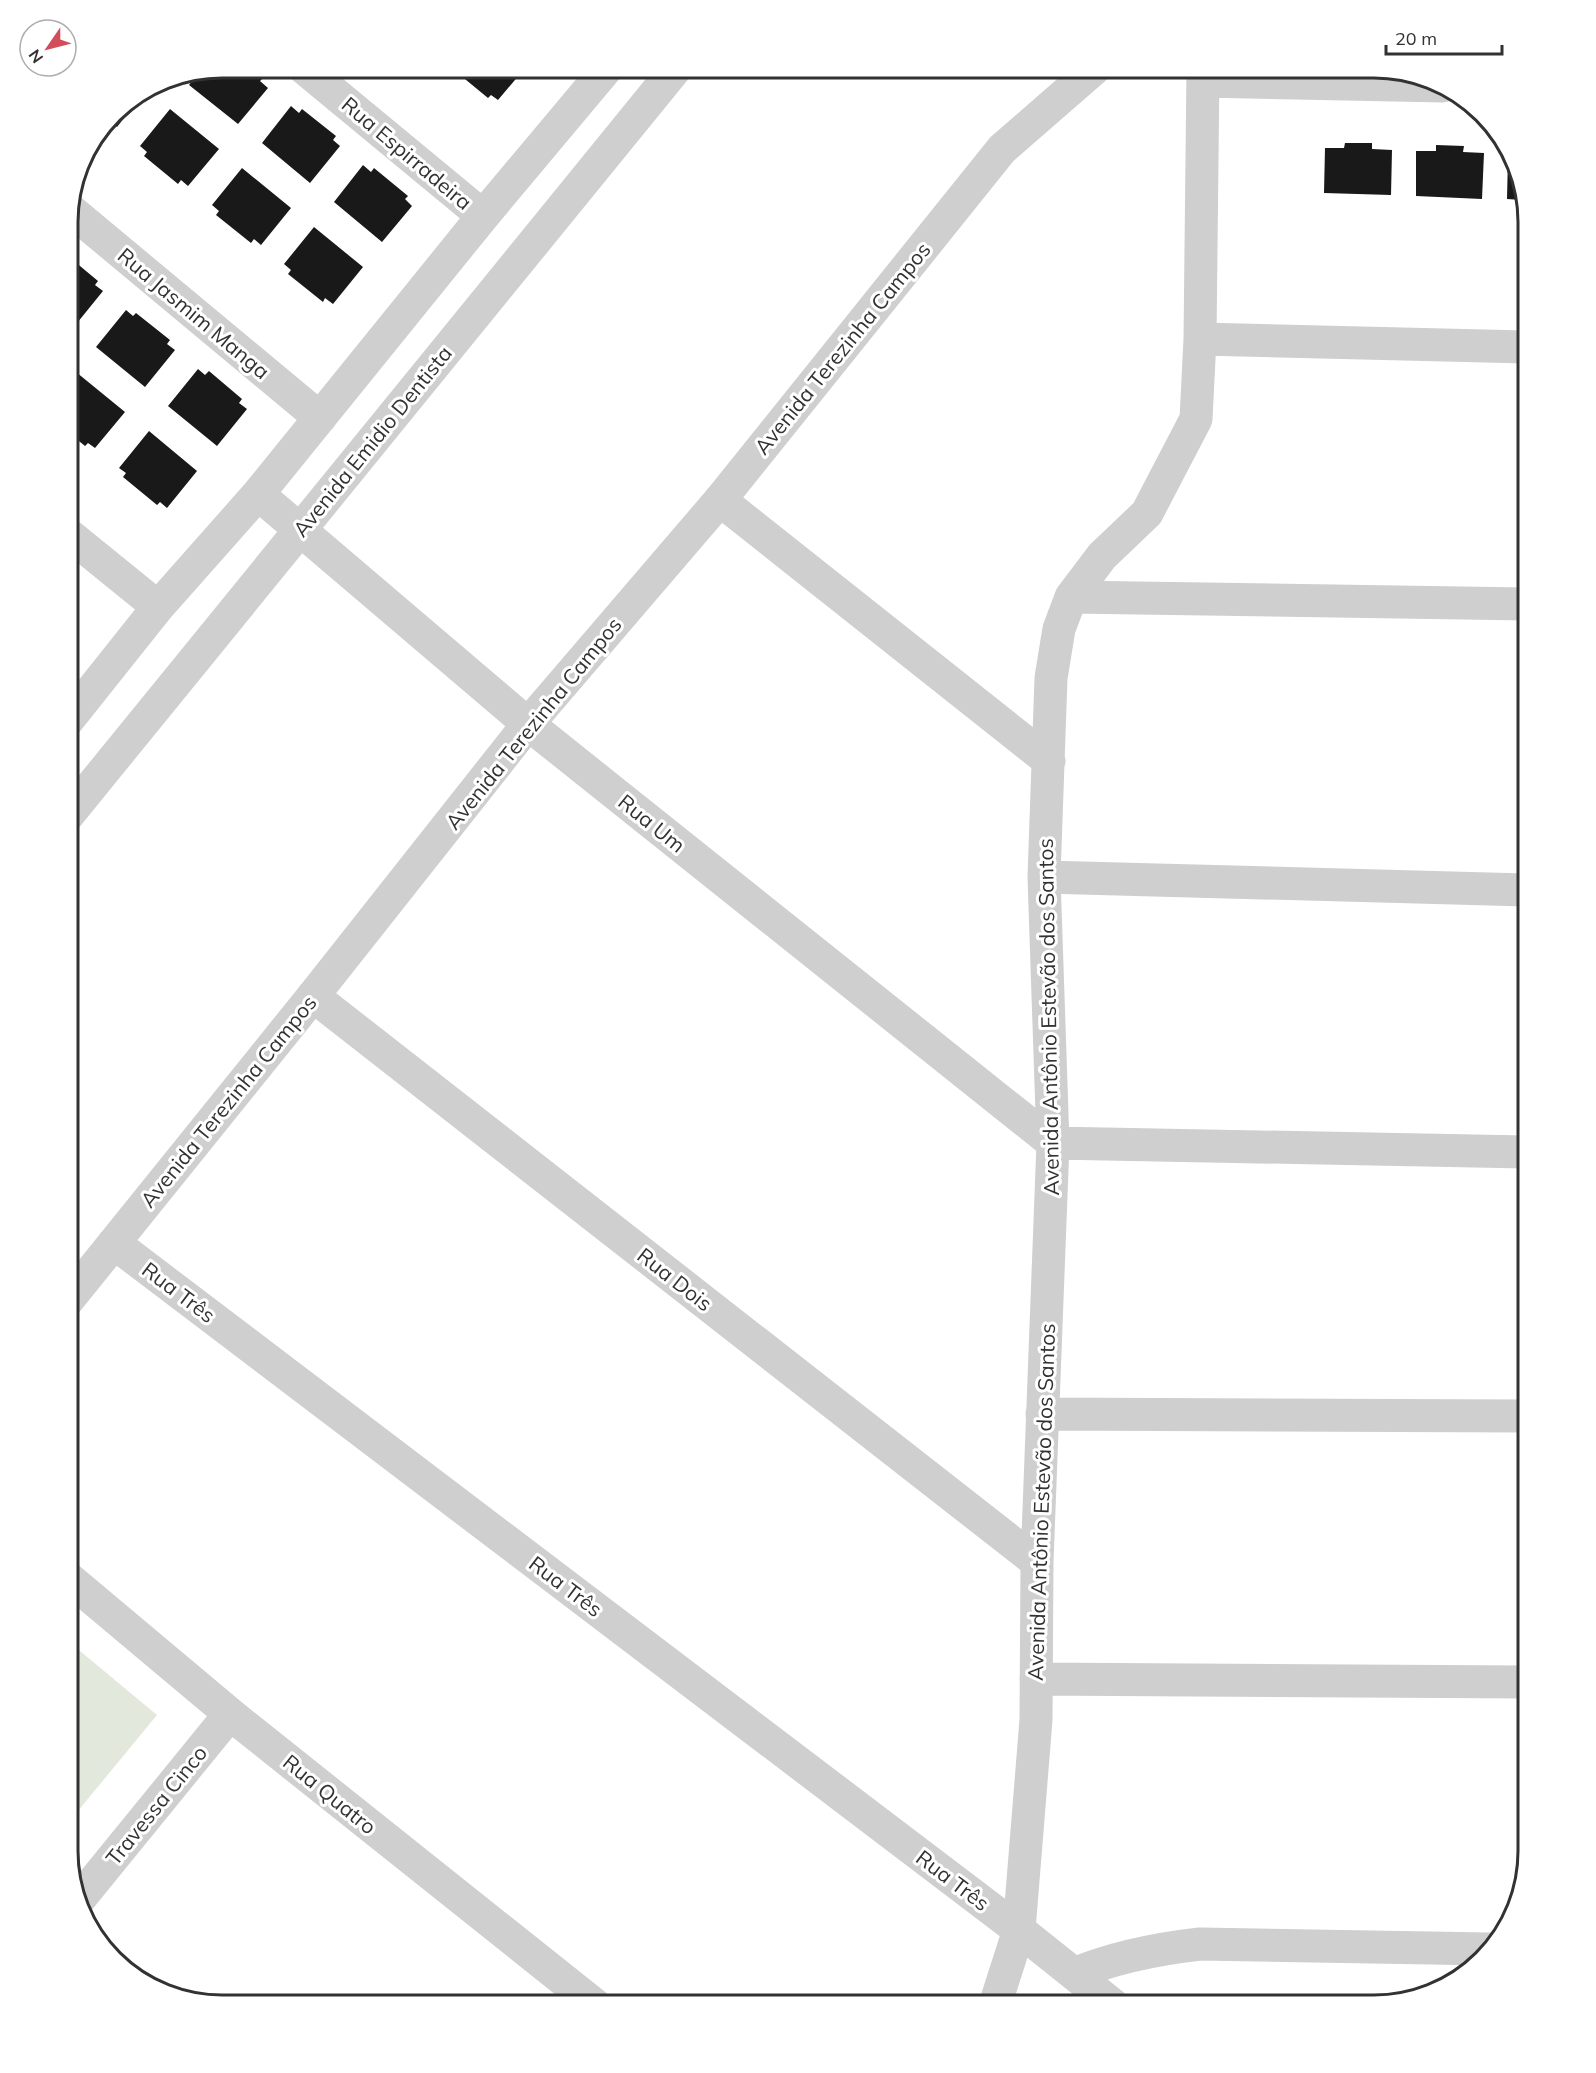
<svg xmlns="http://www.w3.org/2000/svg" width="1596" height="2073" font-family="Mulish,sans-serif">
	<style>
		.green { fill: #e3e8dd }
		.building { fill: #191919 }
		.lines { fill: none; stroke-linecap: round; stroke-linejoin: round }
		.minor { stroke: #cfcfcf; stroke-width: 33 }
		.tertiary { stroke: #cfcfcf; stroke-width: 33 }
		.labels { text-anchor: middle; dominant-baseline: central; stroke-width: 6; stroke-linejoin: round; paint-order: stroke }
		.street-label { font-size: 21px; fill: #323232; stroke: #fff }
		.rim { fill: none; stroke: #323232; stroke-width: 3 }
	</style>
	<rect width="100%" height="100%" fill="#fff"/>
	<path class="green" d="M68 1641 157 1715 68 1823Z"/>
	<path class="building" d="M222 68H251L263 78 260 81 268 88 238 124 189 85 199 72Z
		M456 68H525L498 100 491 95 488 98 454 70Z
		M147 89 117 127 109 121 120 106Z
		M291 106 299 113 302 109 336 136 333 140 340 146 310 183 262 143Z
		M170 109 219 149 188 186 181 180 178 184 144 156 147 152 140 146Z
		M1345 143H1372V149L1392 150 1391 195 1324 193 1325 148H1344Z
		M1436 145 1464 146 1463 152 1484 153 1482 199 1416 196V151H1436Z
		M1508 156 1522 200 1507 199Z
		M363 165 371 172 374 168 408 196 405 199 412 206 382 242 334 202Z
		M242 168 291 208 261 245 254 239 251 243 216 215 219 211 212 205Z
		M314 227 363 267 333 304 325 298 323 302 288 274 291 270 284 264Z
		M68 256 98 281 95 285 103 291 73 328 68 324Z
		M126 310 133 316 136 313 170 340 167 344 175 350 145 387 96 347Z
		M198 369 205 375 209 371 242 399 239 403 247 409 217 446 168 406Z
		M76 372 125 412 95 448 88 443 85 446 68 432V382Z
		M149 431 197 471 167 508 160 502 157 505 123 477 126 473 119 468Z
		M1315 1995H1335V2002H1363L1364 1996 1383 1997V2003L1374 2005H1315Z"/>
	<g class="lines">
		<path class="minor" d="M304 68 483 216
			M1203 81 1443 86
			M69 209 320 418
			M1200 339 1528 347
			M258 494 528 724 1053 1143 1528 1152
			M720 500 1049 761
			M68 534 158 607
			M1071 597 1528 604
			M68 720 158 607 258 494 483 216 607 68
			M68 815 676 68
			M1044 877 1528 890
			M313 996 1037 1562
			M114 1243 1019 1930 1113 2005
			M1042 1414 1528 1416
			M68 1578 230 1714 595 2005
			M1036 1679 1528 1682
			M81 1897 230 1714
			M1074 1974C1115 1957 1156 1949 1200 1944L1488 1949
			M995 2005 1019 1930 1036 1720 1037 1562 1053 1143 1044 877 1051 678 1059 629 1071 597 1102 556 1147 513 1196 419 1200 339 1203 68"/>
		<path class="tertiary" d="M68 1300 313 996 528 724 720 500 1002 149 1095 68"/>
	</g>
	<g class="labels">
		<g class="street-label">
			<text transform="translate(407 153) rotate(40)">Rua Espirradeira</text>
			<text transform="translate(194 313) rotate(40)">Rua Jasmim Manga</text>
			<text transform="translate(842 348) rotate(-51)">Avenida Terezinha Campos</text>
			<text transform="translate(372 441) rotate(-51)">Avenida Emidio Dentista</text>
			<text transform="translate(533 723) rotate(-51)">Avenida Terezinha Campos</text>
			<text transform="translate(652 823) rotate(39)">Rua Um</text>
			<text transform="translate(1048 1017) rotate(-91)">Avenida Antônio Estevão dos Santos</text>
			<text transform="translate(228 1101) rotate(-51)">Avenida Terezinha Campos</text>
			<text transform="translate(675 1279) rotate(38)">Rua Dois</text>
			<text transform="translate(179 1292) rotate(37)">Rua Três</text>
			<text transform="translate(1041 1502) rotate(-88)">Avenida Antônio Estevão dos Santos</text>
			<text transform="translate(566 1586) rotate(37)">Rua Três</text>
			<text transform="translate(330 1794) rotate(39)">Rua Quatro</text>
			<text transform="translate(156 1805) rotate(-51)">Travessa Cinco</text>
			<text transform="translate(953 1880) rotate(37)">Rua Três</text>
		</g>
	</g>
	<path d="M0 0H1596V2073H0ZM222 78H1374A144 144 0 0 1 1518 222V1851A144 144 0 0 1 1374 1995H222A144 144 0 0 1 78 1851V222A144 144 0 0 1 222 78Z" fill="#fff" fill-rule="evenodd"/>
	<path class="rim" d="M222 78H1374A144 144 0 0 1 1518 222V1851A144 144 0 0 1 1374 1995H222A144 144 0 0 1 78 1851V222A144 144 0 0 1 222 78Z"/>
	<g transform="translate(48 48) rotate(235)"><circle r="28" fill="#ffffff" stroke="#adadad" stroke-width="1.5"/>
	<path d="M0-4.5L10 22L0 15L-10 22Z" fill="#d14d5a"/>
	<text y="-9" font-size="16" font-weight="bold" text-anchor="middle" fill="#323232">N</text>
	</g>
	<path d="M1386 45v9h116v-9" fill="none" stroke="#323232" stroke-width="3"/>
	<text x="1395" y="45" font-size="18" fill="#323232" stroke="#ffffff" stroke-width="4.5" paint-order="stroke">20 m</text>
</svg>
